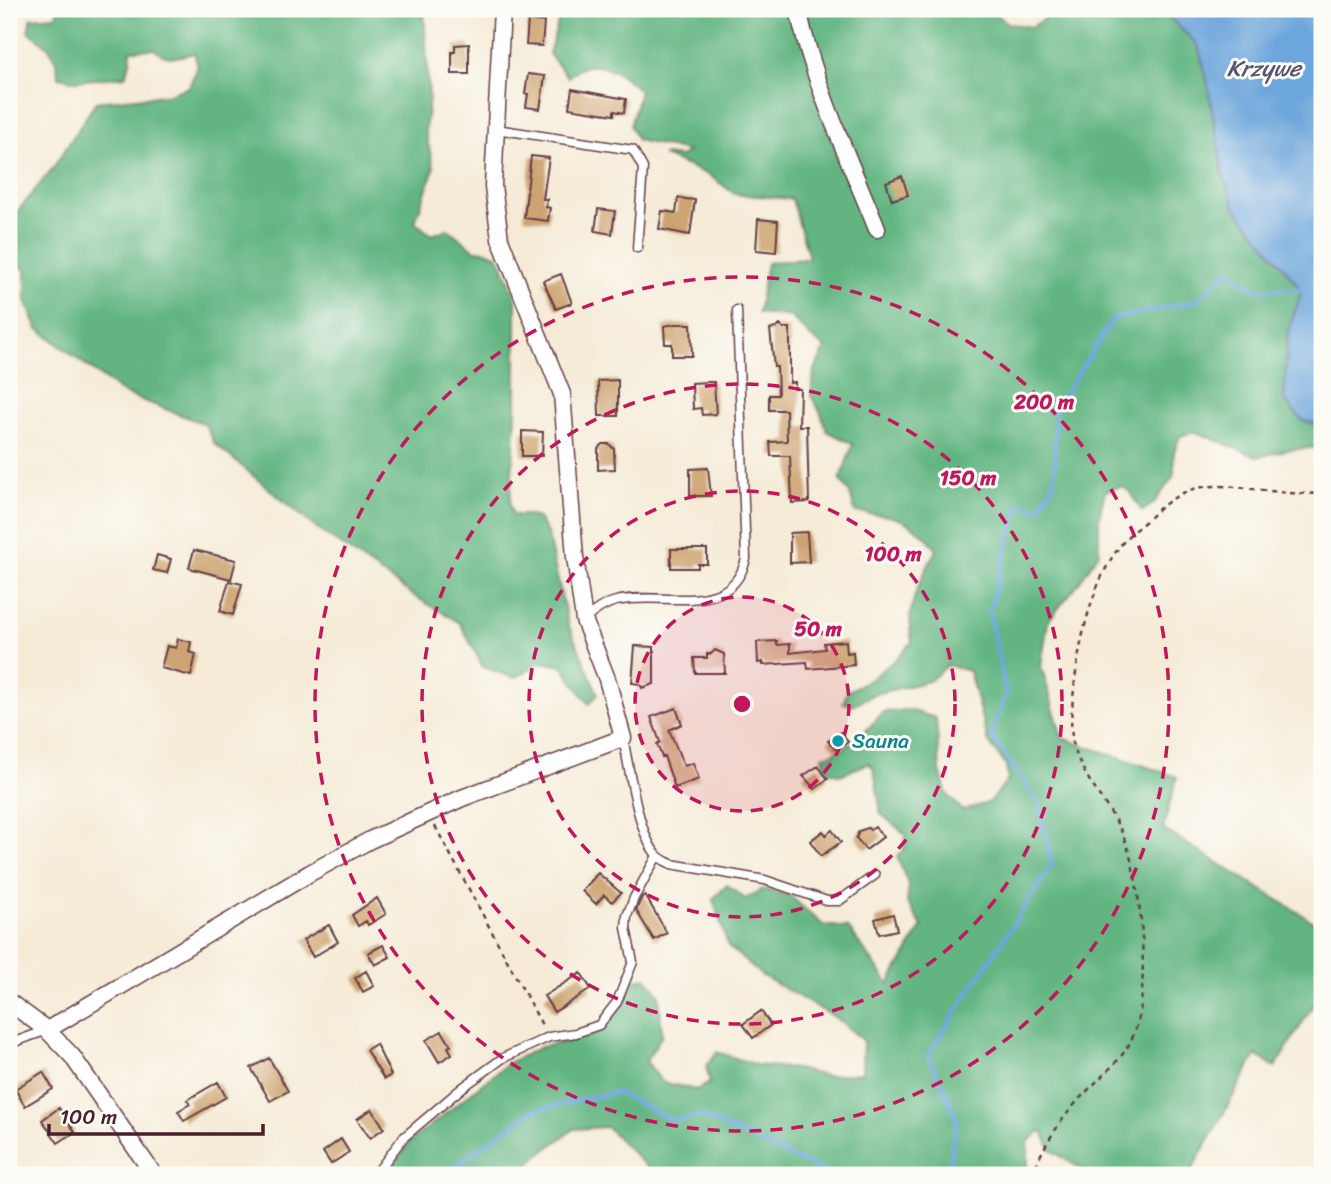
<svg xmlns="http://www.w3.org/2000/svg" width="1331" height="1184" font-family="Sriracha,sans-serif">
	<style>
		.forest { fill: #62b581; stroke: #566a56; stroke-width: 2 }
		.water { fill: #6da6dc; stroke: #5c6284; stroke-width: 2 }
		.lines { fill: none; stroke-linecap: round; stroke-linejoin: round }
		.stream { stroke: #6da6dc; stroke-width: 4.5 }
		.building { fill: #cda371 }
		.lane-casing { stroke: #643e45; stroke-width: 11 }
		.street-casing { stroke: #643e45; stroke-width: 19 }
		.path { stroke: #643e45; stroke-width: 2.5; stroke-dasharray: 5 5; stroke-linecap: butt }
		.lane { stroke: #fff; stroke-width: 8 }
		.street { stroke: #fff; stroke-width: 16 }
		.ring { fill: none; stroke: #c2185b; stroke-width: 3.5; stroke-dasharray: 12 9 }
		.culture-dot { fill: #0f9aa8; stroke: #fdfcf7; stroke-width: 2.5 }
		.labels { text-anchor: middle; dominant-baseline: central; stroke-width: 6; stroke-linejoin: round; paint-order: stroke }
		.culture-label { font-size: 21px; fill: #0d838f; stroke: #fdfcf7; text-anchor: start }
		.water-label { font-size: 23px; font-style: italic; fill: #585572; stroke: #fdfcf7 }
		.centre { fill: #c2185b; stroke: #fdfcf7; stroke-width: 3.5 }
		.ring-label { font-size: 21px; text-anchor: middle; font-weight: bold; fill: #c2185b; stroke: #fdfcf7; stroke-width: 6; stroke-linejoin: round; paint-order: stroke }
	</style>
	<rect width="100%" height="100%" fill="#fdfcf7"/>
	<filter id="ink" filterUnits="userSpaceOnUse"><feTurbulence type="fractalNoise" baseFrequency=".0143" numOctaves="2"/><feDisplacementMap in="SourceGraphic" scale="14" xChannelSelector="R" yChannelSelector="G"/><feConvolveMatrix kernelMatrix="1 2 1 2 8 2 1 2 1" color-interpolation-filters="sRGB"/></filter>
	<filter id="wash" filterUnits="userSpaceOnUse"><feTurbulence type="fractalNoise" baseFrequency=".00686" numOctaves="4" result="noise"/><feDisplacementMap in="SourceGraphic" scale="28" xChannelSelector="R" yChannelSelector="G"/><feGaussianBlur stdDeviation="1.57" result="paint"/><feColorMatrix in="noise" values="0 0 0 0 0 0 0 0 0 0 0 0 0 0 0 0 0 1.4 0 .05"/><feComposite in="paint" operator="in"/></filter>
	<g filter="url(#wash)">
		<rect width="100%" height="100%" fill="#f5ebd7"/>
		<path class="forest" d="M58 9H424L429 99 425 131 434 168 415 222 431 235 448 229 475 250 486 251 499 256 516 297V413L510 505 513 515H528L538 518 547 533 568 624 598 694 589 704 562 666 542 662 515 678 483 667 460 623 414 596 315 527 214 443 205 424 123 393 37 328 26 300V271L9 258V222L53 168 96 102 166 95 189 87 198 66 194 53C177 57 168 61 154 49L131 50 130 63 125 76 76 81 59 77C56 52 48 45 28 31L31 18 56 16Z
			M562 9H990L1007 23 1031 27 1060 9H1165L1170 18 1198 45 1207 80 1279 259 1302 290 1288 331 1284 400 1302 420 1322 426V447L1286 450 1258 457 1196 432 1180 436 1174 452V476L1153 504 1142 511 1130 492 1122 486 1105 491 1099 518V553L1078 584 1048 621 1041 666 1062 738 1177 777 1163 829 1322 927V991L1275 1067 1256 1055 1189 1175H1091L1051 1150 1042 1130 1028 1142V1163L1025 1175H655L607 1127 574 1129 536 1157 521 1175H386L410 1142 508 1063 541 1047 579 1039 604 1030 623 1005 634 980 647 978 659 994 662 1035 646 1061 662 1082 696 1090 710 1083 706 1066 717 1052 756 1065 796 1069 826 1076 862 1073 863 1040 836 1018 761 975 728 946 713 899 727 885 745 899 763 889 790 896 823 925 848 928 889 984 922 926 907 902 909 887 897 856 904 850 906 835 881 814 874 769 869 763 840 775 825 769 823 756C849 750 866 732 883 712L909 710 936 718 940 771 947 794 963 811 990 802 1008 780 1006 765 988 741 969 671 948 665 929 681 874 694 853 705 843 703 848 691 871 679 895 660 912 642C904 607 921 579 937 549 910 517 896 516 855 512L850 493 840 480 853 444 827 431 820 411 811 396 814 372 825 348 811 337 791 317 758 313 767 263 809 258 792 199 735 194 709 175 662 155 681 157 688 151 637 140 630 126 640 91C621 71 591 53 568 77L549 54Z"/>
		<path class="water" d="M1165 9H1322V426L1302 420 1284 400 1288 331 1302 290 1235 207 1224 179 1207 80 1198 45 1170 18Z"/>
		<g class="lines">
			<path class="stream" d="M446 1175 452 1168 531 1111 617 1092 671 1120 701 1116 832 1175
				M940 1175 948 1174 957 1118 928 1055 1052 865 1039 803 991 735 1006 694 989 611 1019 505 1040 508 1055 480V410L1113 319 1196 301 1227 271 1255 289 1302 290"/>
		</g>
		<g id="blocks">
			<path class="building" d="M528 20 544 22 542 46 526 45Z
				M469 44V74H452V52H455V45Z
				M528 74 545 76 540 109 526 107 528 94H525Z
				M572 89 626 99 624 113 614 111V115L569 108Z
				M531 156 549 158 543 199H547L546 207 550 208 548 221 524 218Z
				M902 176 908 195 892 200 886 182Z
				M678 198 695 200 690 235 659 229 662 211 676 213Z
				M598 209 615 211 612 234 595 231Z
				M758 219 778 221 776 252 756 250Z
				M561 274 572 303 556 309 543 281Z
				M675 324H691L692 356H672V344H665L664 326Z
				M780 325 783 328H790V383L795 382V389H800L799 426H807L809 502 792 503 790 456H771L770 442 787 441 786 410H769V395H778L777 367H774L770 329 776 328Z
				M618 380V416H599L598 381Z
				M708 382H714L716 414 702 415 701 408 693 409 692 383Z
				M522 431 543 432 542 456H522Z
				M602 444H609L614 449 615 469 598 470V449Z
				M708 468 711 496H690V469Z
				M807 532 809 562 790 563V533Z
				M671 549H707V564H698V568H671Z
				M194 550 236 560 231 579 189 568Z
				M157 555 171 559 167 573 153 570Z
				M229 581 242 584 233 615 220 611Z
				M178 639 191 642 189 652 196 654 191 676 161 668 167 646 176 648Z
				M777 641V645L790 644V653L825 649 824 643 846 641 847 653 853 652 854 665 808 669 807 662 763 665V662L758 663 757 642Z
				M635 646 654 647V684L642 688 640 684 632 683Z
				M715 650 724 654 725 673H695L694 658H707V654H711Z
				M676 708 682 724 669 730 684 766 693 763 699 779 675 788 664 756 662 757 657 744 660 742 651 717Z
				M841 732 848 742 836 750 828 741Z
				M818 766 828 779 815 789 803 776Z
				M875 827 883 837 866 850 856 838 859 831 868 828 870 830Z
				M832 830 841 842 821 856 810 841 823 831 826 835Z
				M598 873 621 893 612 902 604 895 596 904 582 891Z
				M645 895 667 933 654 940 636 910 642 897Z
				M377 898 386 914 368 925 366 921 358 926 352 915Z
				M893 914 897 930 879 934 875 919Z
				M329 925 338 942 313 957 303 940Z
				M383 945 390 957 375 965 368 953Z
				M366 971 374 986 363 992 355 978Z
				M581 973 591 989 554 1012 544 996Z
				M761 1011 771 1025 753 1038 743 1024Z
				M442 1031 451 1046 448 1047 452 1054 439 1062 426 1040Z
				M376 1044 391 1075 384 1079 366 1050Z
				M269 1058 288 1091 270 1101 251 1068Z
				M43 1072 53 1089 25 1106 15 1089Z
				M218 1082 226 1097 184 1121 178 1111 190 1104 187 1100Z
				M59 1108 75 1132 58 1143 42 1120Z
				M372 1109 384 1128 370 1138 357 1119Z
				M341 1139 349 1152 331 1164 323 1152Z"/>
		</g>
	</g>
	<g filter="url(#ink)">
		<use href="#blocks" fill-opacity="0" stroke="#643e45" stroke-width="2"/>
		<g class="lines">
			<defs>
				<path id="lane" d="M496 129 633 150 643 168 637 248
					M584 620C593 612 603 604 616 601 662 590 731 620 746 559L737 310
					M623 738C629 765 638 836 657 855 660 859 666 861 671 864L765 880 827 901H839L875 875
					M9 1044 47 1030
					M375 1175 403 1138 462 1088 503 1058 549 1037 576 1033 599 1025 617 1002 633 962 626 928 627 916 634 898 657 856"/>
				<path id="street" d="M798 9C814 85 848 157 877 229
					M9 1002 47 1030 72 1056 154 1175
					M47 1030 310 873 370 840 462 798 623 738 607 679 584 620 575 557 562 394 500 239 493 186 502 9"/>
			</defs>
			<use href="#lane" class="lane-casing"/>
			<use href="#street" class="street-casing"/>
			<path class="path" d="M435 826 543 1027
				M1032 1175C1043 1145 1064 1114 1087 1091 1116 1062 1136 1049 1141 1004 1146 956 1141 869 1119 827 1104 799 1080 774 1073 743 1069 722 1073 701 1075 680 1081 634 1093 578 1124 541 1130 533 1139 527 1147 520 1160 507 1174 496 1190 490 1218 481 1252 490 1280 492 1294 494 1308 493 1322 494"/>
			<use href="#lane" class="lane"/>
			<use href="#street" class="street"/>
		</g>
	</g>
	<circle cx="742" cy="704" r="107" fill="#c2185b" fill-opacity=".12"/>
	<g class="ring">
		<circle cx="742" cy="704" r="107"/>
		<circle cx="742" cy="704" r="213"/>
		<circle cx="742" cy="704" r="320"/>
		<circle cx="742" cy="704" r="427"/>
	</g>
	<circle class="culture-dot" cx="838" cy="741" r="7"/>
	<g class="labels">
		<g class="culture-label">
			<text x="852" y="741">Sauna</text>
		</g>
		<g class="water-label">
			<text x="1264" y="68">Krzywe</text>
		</g>
	</g>
	<circle cx="742" cy="704" r="10" class="centre"/>
	<g class="ring-label">
		<text x="1044" y="409">200 m</text>
		<text x="968" y="485">150 m</text>
		<text x="893" y="561">100 m</text>
		<text x="818" y="636">50 m</text>
	</g>
	<rect width="1331" height="1184" fill="none" stroke="#fdfcf7" stroke-width="35"/>
	<path d="M49 1124v10h214v-10" fill="none" stroke="#4a1f2b" stroke-width="3.5"/>
	<text x="60" y="1124" font-size="21" fill="#4a1f2b" stroke="#fdfcf7" stroke-width="5" paint-order="stroke">100 m</text>
</svg>
